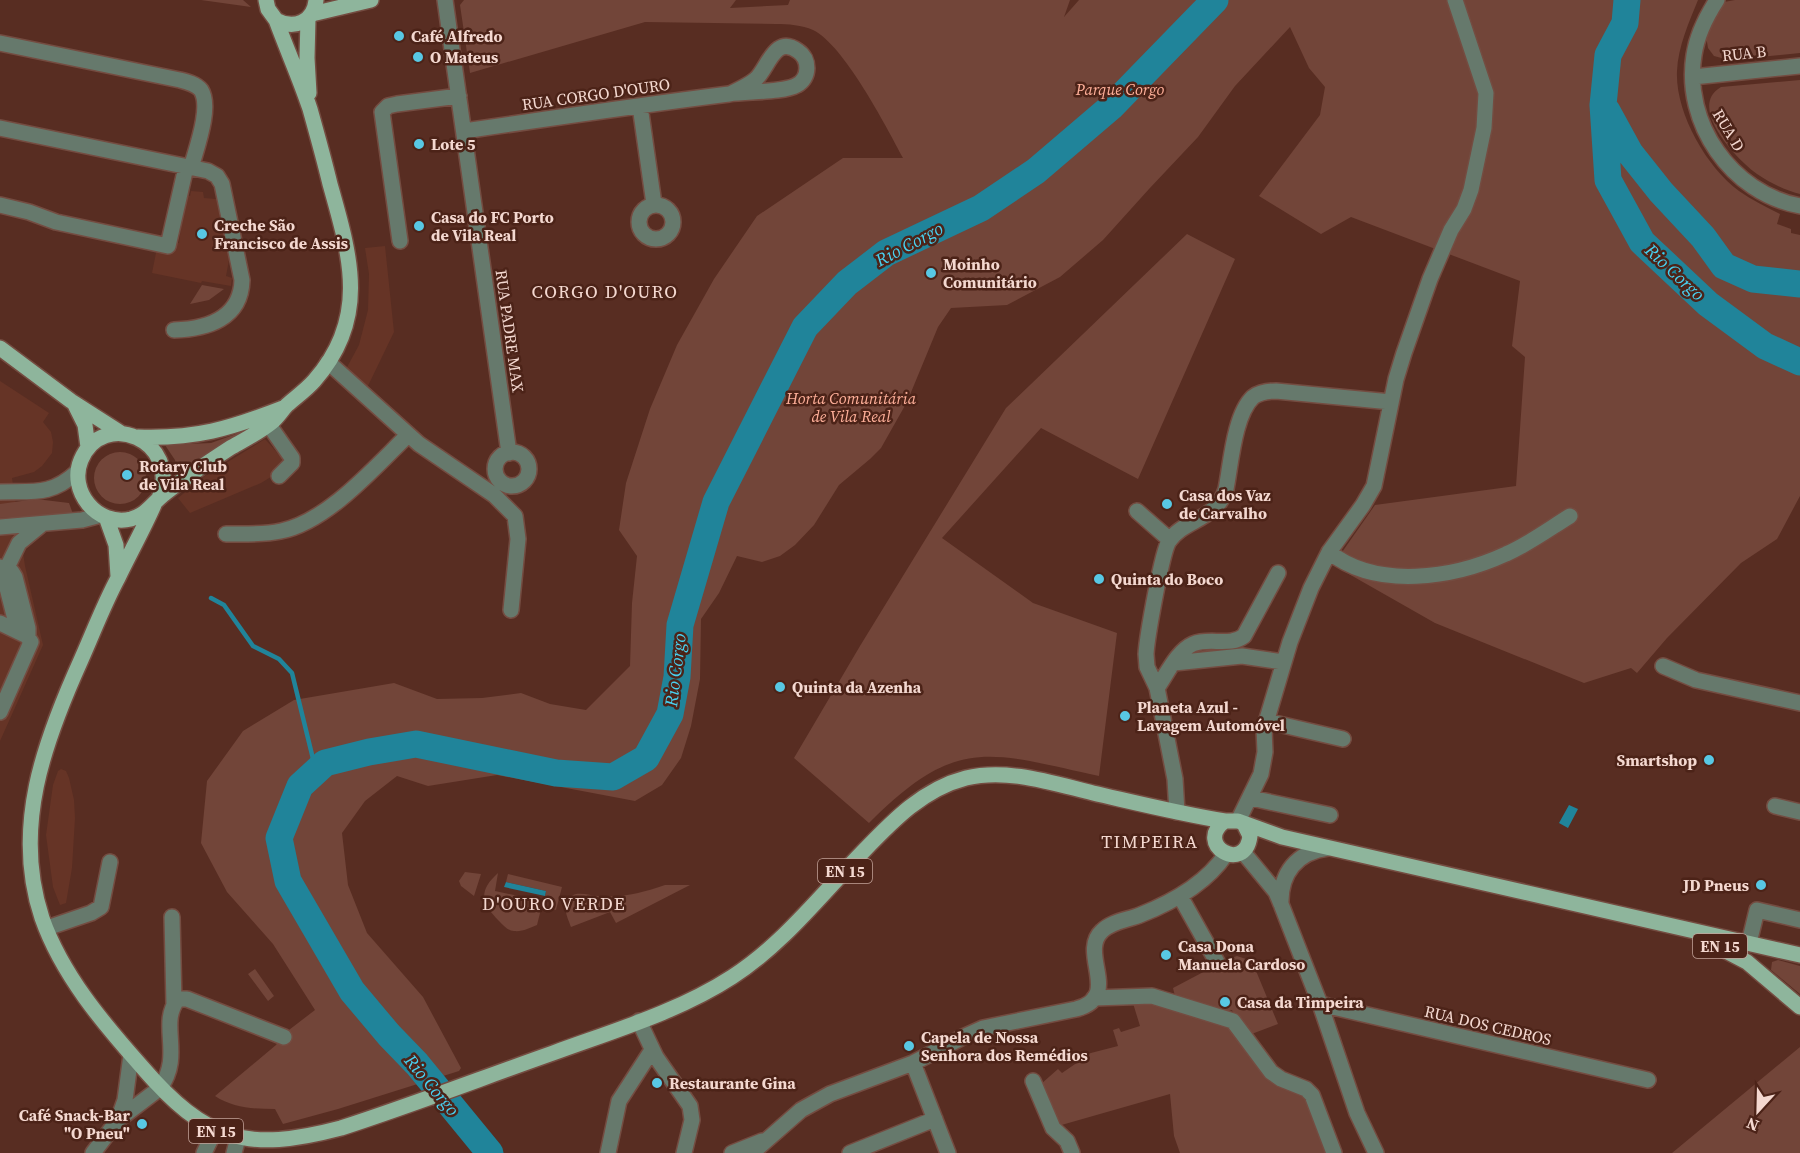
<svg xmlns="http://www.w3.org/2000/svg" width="1800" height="1153" font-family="'Source Serif 4',serif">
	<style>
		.built { fill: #663426 }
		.green { fill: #724539 }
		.water { fill: #20849a }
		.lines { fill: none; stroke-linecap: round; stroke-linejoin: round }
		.stream { stroke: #20849a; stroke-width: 4.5 }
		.river { stroke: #20849a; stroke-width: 27 }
		.minor-casing { stroke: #744c41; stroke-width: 18 }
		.major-casing { stroke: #744c41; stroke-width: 18 }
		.minor { stroke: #66796c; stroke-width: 15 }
		.major { stroke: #8eb59c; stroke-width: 15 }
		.poi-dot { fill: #58c8e4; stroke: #4c2318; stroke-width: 2 }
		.labels { text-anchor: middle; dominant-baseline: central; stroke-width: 5; stroke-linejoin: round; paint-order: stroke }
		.shield { fill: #4c2318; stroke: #c2a299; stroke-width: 1.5 }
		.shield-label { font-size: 15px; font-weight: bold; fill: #f4d8d0 }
		.poi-label { font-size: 16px; font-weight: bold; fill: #f4d8d0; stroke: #4c2318; text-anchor: start }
		.street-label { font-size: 16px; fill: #f4d8d0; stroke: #4c2318 }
		.park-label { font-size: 16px; font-style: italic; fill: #ffb09a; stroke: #4c2318 }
		.water-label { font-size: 18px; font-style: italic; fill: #49d1f0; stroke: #4c2318 }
		.neighbourhood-label { font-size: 18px; letter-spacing: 1.5px; fill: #f4d8d0; stroke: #4c2318 }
	</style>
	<rect width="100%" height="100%" fill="#582d22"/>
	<path class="built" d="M191 191 203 192 204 198 216 199 229 260 226 276 232 278 231 286 202 281 201 283 152 273 157 248 175 242 179 243 185 195 190 196Z
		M385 246 394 332 366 390 345 371 359 345 368 310 369 274 365 248Z
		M0 381 49 413 43 422 51 432 53 442 52 453 42 466 34 472 12 478 25 566 43 645 0 741Z
		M265 439 289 466 261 483 190 513 178 498 205 476Z
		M61 769 66 771 69 778 74 800 75 818 72 868 66 903 60 905 53 887 46 835 53 785 58 771Z"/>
	<path class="green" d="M201 0H243L251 7Z
		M464 0H736L730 8 788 5 790 0H1070L1064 17 1079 0H1698C1689 22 1678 47 1677 71 1675 112 1706 167 1739 191 1752 200 1766 207 1780 214L1777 224 1791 229V233L1800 235V496L1777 539 1741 563 1667 638 1637 673 1631 668 1584 683 1435 623 1333 565 1375 505 1516 486 1525 357 1512 346 1520 281 1351 217 1321 234 1259 196 1320 115 1325 87 1309 68 1290 27 1235 86 1198 137 1149 189 1103 240 1060 277 1007 305 951 308 938 327 907 402 881 448 870 459 839 485 814 525 795 545 780 556 762 562 737 556 719 593 701 619 700 679 691 726 681 758 662 785 635 801 497 775 428 786 397 776 365 801 342 833 348 885 367 933 423 997 461 1068 459 1071 338 1109 283 1124 275 1109C254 1109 233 1108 215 1096L276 1045 285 1033 315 1010 273 944 227 892 201 843 207 781 243 731 294 700 394 683 437 699 482 698 521 693 550 704 586 710 630 666 632 603 637 556 619 530 626 483 650 409 677 345 714 279 757 216 843 158H903C886 126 844 45 813 30 802 25 788 24 776 24L645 22 470 73 460 5Z
		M1735 0H1800V53L1729 60 1714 56 1708 48 1706 36 1724 2Z
		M1800 80V194C1785 190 1770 183 1757 174 1738 161 1686 107 1721 87Z
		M1187 234 1235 259 1138 479 1041 428 942 538 1033 603 1117 633 1099 776C988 752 957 735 869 823L794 758 860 646 1006 408Z
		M202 285 224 289 209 300 190 304Z
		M250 429 179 473 175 460 165 445 211 443Z
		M94 478a26 26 0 1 1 52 0a26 26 0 1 1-52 0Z
		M36 499 69 503 73 514 0 518V504Z
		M465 872 481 874 474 896 461 886 459 881Z
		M498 873 495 891 543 901 537 925C530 928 522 932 514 931 508 931 503 925 499 921 481 903 478 891 498 873Z
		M508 874 562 887 556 910 549 908 551 898 545 896 546 891 506 882Z
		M665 885H690L616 923 610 912 571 927C568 918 560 904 571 896 579 891 590 896 599 896 624 898 641 893 665 885Z
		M1237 956 1246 959 1254 966 1278 1024 1249 1035 1237 1023 1232 1010 1220 1014 1176 1000 1173 988 1228 959Z
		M1778 960 1800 966V994L1771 970 1772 962Z
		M255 969 274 996 268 1001 248 974Z
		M1132 1000 1234 1022 1270 1077 1308 1095 1331 1153H1180L1174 1136 1170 1094 1058 1126 1041 1084 1058 1069 1062 1073 1081 1060 1088 1059 1087 1054 1118 1046 1113 1030 1119 1028 1121 1032 1140 1026Z
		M1800 1047V1153H1672Z"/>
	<path class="water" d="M1569 805 1578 809 1568 828 1559 823Z
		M506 882 546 891 545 896 504 887Z"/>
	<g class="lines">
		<path class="stream" d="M211 598 224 605 253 646 279 659 292 673 316 771"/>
		<path class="river" d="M1627 0 1625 23 1608 55 1603 105 1608 180 1642 242 1708 304 1765 346 1800 362
			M1607 111 1630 153 1661 192 1703 237 1724 266 1753 279 1800 284
			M490 1153 417 1064 389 1035 352 991 288 881 279 838 300 786 325 763 369 752 416 744 556 773 613 777 646 758 670 714 677 677 680 625 716 502 805 327 847 283 886 253 981 208 1036 171 1111 107 1215 0"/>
		<defs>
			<path id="minor" d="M445 0 509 453
				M1717 0C1706 17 1697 35 1694 55 1683 123 1731 193 1800 206
				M0 43 180 80C188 82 196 84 201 90 212 107 196 149 191 168
				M1693 77 1800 66
				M640 106 654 204
				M0 128 208 171 217 176 222 184 242 280C241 319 207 329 174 330
				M464 131C552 118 641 105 729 94 746 91 783 93 797 85 810 78 810 59 798 51 775 34 768 68 756 79 749 85 740 89 732 93
				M639 222a17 17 0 1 1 34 0a17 17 0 1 1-34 0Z
				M0 205 29 212 56 222 168 246 186 167
				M400 241 382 112 388 106 397 104 459 96
				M328 362 419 444 494 495 515 516 518 539 511 610
				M269 425 292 458V463L279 476
				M495 469a17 17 0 1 1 34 0a17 17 0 1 1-34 0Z
				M0 492C33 491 51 496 77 472
				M1137 511 1170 540
				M0 527 82 520 101 515
				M226 534C244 534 263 535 281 531 327 522 375 467 408 435
				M1329 552C1377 590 1454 578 1506 554 1529 544 1549 529 1570 516
				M0 567 12 572 15 577 28 628V636
				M0 581 7 588 18 631
				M0 582 19 543 41 525
				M0 623 27 636 31 642 0 712
				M1174 663 1242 656 1283 662
				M1663 666 1696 680 1800 703
				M1157 688C1167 674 1177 651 1193 644 1209 637 1230 647 1244 636L1278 573
				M1266 721 1343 739
				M1251 798 1330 815
				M1775 806 1800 812
				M1177 812 1175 779 1157 688 1147 667 1146 654C1147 637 1162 552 1169 541 1184 519 1217 520 1226 489 1231 464 1234 415 1253 397 1260 392 1268 391 1276 391L1391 402
				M1238 821 1261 774 1265 752 1264 729 1290 642 1311 588 1329 552 1363 505 1374 486 1396 379 1404 353 1430 279 1451 230 1464 209 1471 190 1484 128 1486 93 1455 0
				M1243 852 1276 892 1281 904 1320 1004 1357 1113 1376 1153
				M1180 896 1217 962
				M1281 904C1280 873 1297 852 1328 848
				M172 917 174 1005
				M47 928 91 913 101 907 110 862
				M1749 943 1757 910 1800 920
				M1094 998 1152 996 1233 1021 1271 1072 1281 1079 1306 1089 1312 1095 1334 1153
				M1320 1004 1648 1080
				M639 1021 656 1057 690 1106 692 1120 684 1153
				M913 1063 948 1153
				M1033 1081 1053 1128 1067 1141 1072 1153
				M118 1120 125 1100 131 1055
				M93 1153 118 1120 160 1088C184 1055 158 1024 178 999H187L284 1037
				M204 1153 215 1130
				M234 1153 238 1138
				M608 1153 619 1101 652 1050
				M732 1153 762 1141
				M752 1153 801 1110 830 1094 913 1063 963 1037 983 1028 1076 1009C1123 997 1078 953 1102 931 1112 921 1128 920 1140 915 1173 902 1206 884 1226 854
				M850 1153 935 1119"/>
			<path id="major" d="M312 14 371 0
				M308 19 307 58 309 93
				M276 20C294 30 314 22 316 0
				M0 348 71 401 121 433
				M75 405 85 425 88 447
				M138 437C196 439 229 429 283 408
				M159 498C182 441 103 407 81 460 68 491 97 527 131 519 146 515 152 504 163 495 184 478 207 463 230 448 244 440 260 432 272 422 278 417 282 410 287 405 296 397 306 390 314 381 370 318 350 255 330 184 324 159 317 134 310 109 300 79 287 50 276 20L268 9 266 0
				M154 505C143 530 130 553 118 578 104 604 93 633 81 660 44 742 12 828 42 918 62 975 103 1023 142 1067 206 1141 246 1153 341 1128 412 1105 482 1078 553 1053 613 1031 678 1012 732 977 780 946 816 901 855 860 887 827 919 790 966 778 1008 768 1052 783 1093 793 1137 803 1181 814 1225 821
				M106 517 116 545 118 576
				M1244 824 1250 836C1245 875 1193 844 1225 821H1238L1282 837 1800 955
				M1705 940 1747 962 1800 1007"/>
		</defs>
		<use href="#minor" class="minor-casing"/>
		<use href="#major" class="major-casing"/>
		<use href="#minor" class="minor"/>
		<use href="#major" class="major"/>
	</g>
	<g class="poi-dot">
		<circle cx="399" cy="36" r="6"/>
		<circle cx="418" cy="57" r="6"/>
		<circle cx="419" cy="144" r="6"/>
		<circle cx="419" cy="226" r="6"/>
		<circle cx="202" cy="234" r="6"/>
		<circle cx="931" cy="273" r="6"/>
		<circle cx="127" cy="475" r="6"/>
		<circle cx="1167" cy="504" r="6"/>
		<circle cx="1099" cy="579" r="6"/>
		<circle cx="780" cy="687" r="6"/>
		<circle cx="1125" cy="716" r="6"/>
		<circle cx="1709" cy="760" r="6"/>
		<circle cx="1761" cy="885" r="6"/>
		<circle cx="1166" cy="955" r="6"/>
		<circle cx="1225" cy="1002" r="6"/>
		<circle cx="909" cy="1046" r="6"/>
		<circle cx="657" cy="1083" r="6"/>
		<circle cx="142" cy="1124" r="6"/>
	</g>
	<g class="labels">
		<g class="shield">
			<rect x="818" y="859" width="54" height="24" rx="4.5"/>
			<rect x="1693" y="934" width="54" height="24" rx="4.5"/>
			<rect x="189" y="1119" width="54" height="24" rx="4.5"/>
		</g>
		<g class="shield-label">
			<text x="845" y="871">EN 15</text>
			<text x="1720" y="946">EN 15</text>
			<text x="216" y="1131">EN 15</text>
		</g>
		<g class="poi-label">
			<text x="411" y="36">Café Alfredo</text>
			<text x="430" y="57">O Mateus</text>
			<text x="431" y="144">Lote 5</text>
			<text x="431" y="217">Casa do FC Porto<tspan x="431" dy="18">de Vila Real</tspan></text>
			<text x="214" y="225">Creche São<tspan x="214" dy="18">Francisco de Assis</tspan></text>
			<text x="943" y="264">Moinho<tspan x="943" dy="18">Comunitário</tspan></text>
			<text x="139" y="466">Rotary Club<tspan x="139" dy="18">de Vila Real</tspan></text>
			<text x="1179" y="495">Casa dos Vaz<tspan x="1179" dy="18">de Carvalho</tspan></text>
			<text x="1111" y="579">Quinta do Boco</text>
			<text x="792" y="687">Quinta da Azenha</text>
			<text x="1137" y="707">Planeta Azul -<tspan x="1137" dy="18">Lavagem Automóvel</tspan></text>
			<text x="1697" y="760" text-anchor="end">Smartshop</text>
			<text x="1749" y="885" text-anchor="end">JD Pneus</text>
			<text x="1178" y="946">Casa Dona<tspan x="1178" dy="18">Manuela Cardoso</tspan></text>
			<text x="1237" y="1002">Casa da Timpeira</text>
			<text x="921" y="1037">Capela de Nossa<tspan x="921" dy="18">Senhora dos Remédios</tspan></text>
			<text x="669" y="1083">Restaurante Gina</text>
			<text x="130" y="1115" text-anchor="end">Café Snack-Bar<tspan x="130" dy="18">"O Pneu"</tspan></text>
		</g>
		<g class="street-label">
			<text transform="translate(1744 53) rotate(-6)">RUA B</text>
			<text transform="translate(596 94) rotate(-8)">RUA CORGO D'OURO</text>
			<text transform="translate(1729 130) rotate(59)">RUA D</text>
			<text transform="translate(510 331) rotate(82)">RUA PADRE MAX</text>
			<text transform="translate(1488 1025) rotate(13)">RUA DOS CEDROS</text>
		</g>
		<g class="park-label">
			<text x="1120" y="89">Parque Corgo</text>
			<text x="851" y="398">Horta Comunitária<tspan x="851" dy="18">de Vila Real</tspan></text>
		</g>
		<g class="water-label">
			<text transform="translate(909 244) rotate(-28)">Rio Corgo</text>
			<text transform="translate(1675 272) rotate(43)">Rio Corgo</text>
			<text transform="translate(675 670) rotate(-83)">Rio Corgo</text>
			<text transform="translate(432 1085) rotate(50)">Rio Corgo</text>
		</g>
		<g class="neighbourhood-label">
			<text x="605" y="291">CORGO D'OURO</text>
			<text x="1150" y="841">TIMPEIRA</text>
			<text x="554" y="903">D'OURO VERDE</text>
		</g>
	</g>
	<g transform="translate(1758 1111) rotate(202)" stroke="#4c2318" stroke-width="4.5" paint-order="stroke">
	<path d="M0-4.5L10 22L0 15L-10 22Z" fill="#f4d8d0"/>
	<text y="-9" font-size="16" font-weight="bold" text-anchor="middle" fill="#f4d8d0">N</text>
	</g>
</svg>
